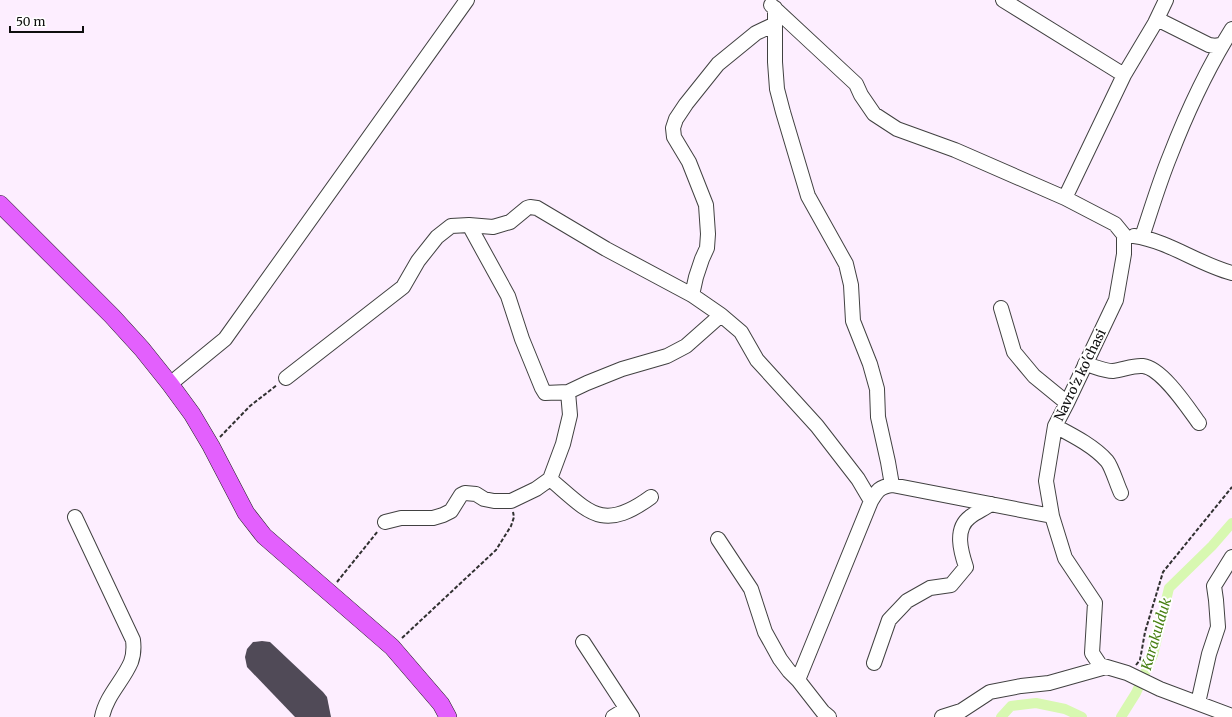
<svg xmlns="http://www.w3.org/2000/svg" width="1232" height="717" font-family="Merriweather,serif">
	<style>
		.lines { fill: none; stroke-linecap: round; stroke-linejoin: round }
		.canal { stroke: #d8f8b1; stroke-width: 10 }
		.building { fill: #504a57 }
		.minor-casing { stroke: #414141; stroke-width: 16 }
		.major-casing { stroke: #1f1f1f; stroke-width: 18 }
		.path { stroke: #303030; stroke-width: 2; stroke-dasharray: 4 2; stroke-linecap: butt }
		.minor { stroke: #fff; stroke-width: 14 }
		.major { stroke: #e360fd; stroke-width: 17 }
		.labels { text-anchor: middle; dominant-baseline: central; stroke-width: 4; stroke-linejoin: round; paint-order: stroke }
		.street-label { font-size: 13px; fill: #0e0e0e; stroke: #fff }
		.water-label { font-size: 14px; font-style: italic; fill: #477f12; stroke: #fff }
	</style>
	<rect width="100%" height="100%" fill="#fdeeff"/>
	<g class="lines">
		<path class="canal" d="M1001 717 1011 706 1036 703 1065 709 1082 717
			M1121 717 1136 693 1153 655 1169 588 1212 546 1232 523"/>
	</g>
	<path class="building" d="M262 641 270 642 323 692 327 697 331 717H295L247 667 245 657 247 649 253 642Z"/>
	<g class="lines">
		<defs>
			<path id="minor" d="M1003 0 1124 75
				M1166 0 1155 23 1124 75 1065 198 1115 224 1124 235V254L1116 300 1067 403 1055 426 1046 481 1052 516 1065 558 1095 603 1092 653 1100 665 1127 673 1160 689 1232 716
				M771 5 856 84 861 95 874 114 897 129 955 150 1065 198
				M775 8V62L777 89 783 112 808 196 846 264 851 285 853 321 870 364 877 389 878 417 888 462 892 485
				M1155 23 1161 21 1209 45 1216 46 1223 44
				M469 225 508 296 522 339 542 388 545 393 568 392 587 383 622 369 667 356 686 346 721 315
				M1134 236C1169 241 1198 264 1232 273
				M1142 237C1151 210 1159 183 1170 156 1187 112 1207 69 1232 29
				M692 295 696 277 702 259 707 248 708 234 706 205 689 162 674 137 673 128 676 119 686 104 718 64 756 33 775 24
				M1001 308 1014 352 1034 376 1067 403
				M1085 364C1094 366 1103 371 1113 371 1123 370 1133 365 1143 366 1162 368 1188 408 1199 423
				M286 378 403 287 418 261 437 237 451 226 469 225 493 227 510 222 527 208 530 207 537 208 606 249 692 295 721 315 741 332 757 360 817 426 858 479 871 501
				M170 384 225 339 467 0
				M1055 426C1072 435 1094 446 1107 461 1112 467 1117 485 1121 493
				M550 479C589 512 602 533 651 497
				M75 517 133 640C134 648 134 654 131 662 123 681 106 696 102 717
				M385 522 401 518H433L443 515 451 511 461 495 465 493 476 494 484 499 494 501H511L536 489 550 479 563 444 570 415 568 392
				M718 539 751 589 765 632 780 659 789 671 798 680 823 712 829 717
				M583 642 632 717
				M874 663 889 620 907 601 930 588 951 585 966 567C961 552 954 529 970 517 976 512 984 509 991 504
				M798 680 871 501C877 491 879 487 892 485L1052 516
				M1198 703 1209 654 1218 627 1216 600 1214 586 1232 557
				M613 717 626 709
				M942 717 961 711 990 692 1021 686 1049 683 1106 667"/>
			<path id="major" d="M0 204 112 316 142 349 170 384 192 414 211 446 246 513 264 536 392 647 441 704 448 717"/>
		</defs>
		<use href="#minor" class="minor-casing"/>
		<use href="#major" class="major-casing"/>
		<path class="path" d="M220 437 250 406 277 385
			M337 582 378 531
			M402 638 496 550 511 526 514 517 513 512
			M1136 665 1140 660 1145 632 1163 572 1232 487"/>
		<use href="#minor" class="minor"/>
		<use href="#major" class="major"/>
	</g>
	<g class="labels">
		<g class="street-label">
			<text transform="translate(1080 375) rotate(-64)">Navro'z ko'chasi</text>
		</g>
		<g class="water-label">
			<text transform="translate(1156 634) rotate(-74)">Karakulduk</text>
		</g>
	</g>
	<path d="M10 26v6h73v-6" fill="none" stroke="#0e0e0e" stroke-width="2"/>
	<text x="16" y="26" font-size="12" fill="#0e0e0e" stroke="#ffffff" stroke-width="3" paint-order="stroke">50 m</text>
</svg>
